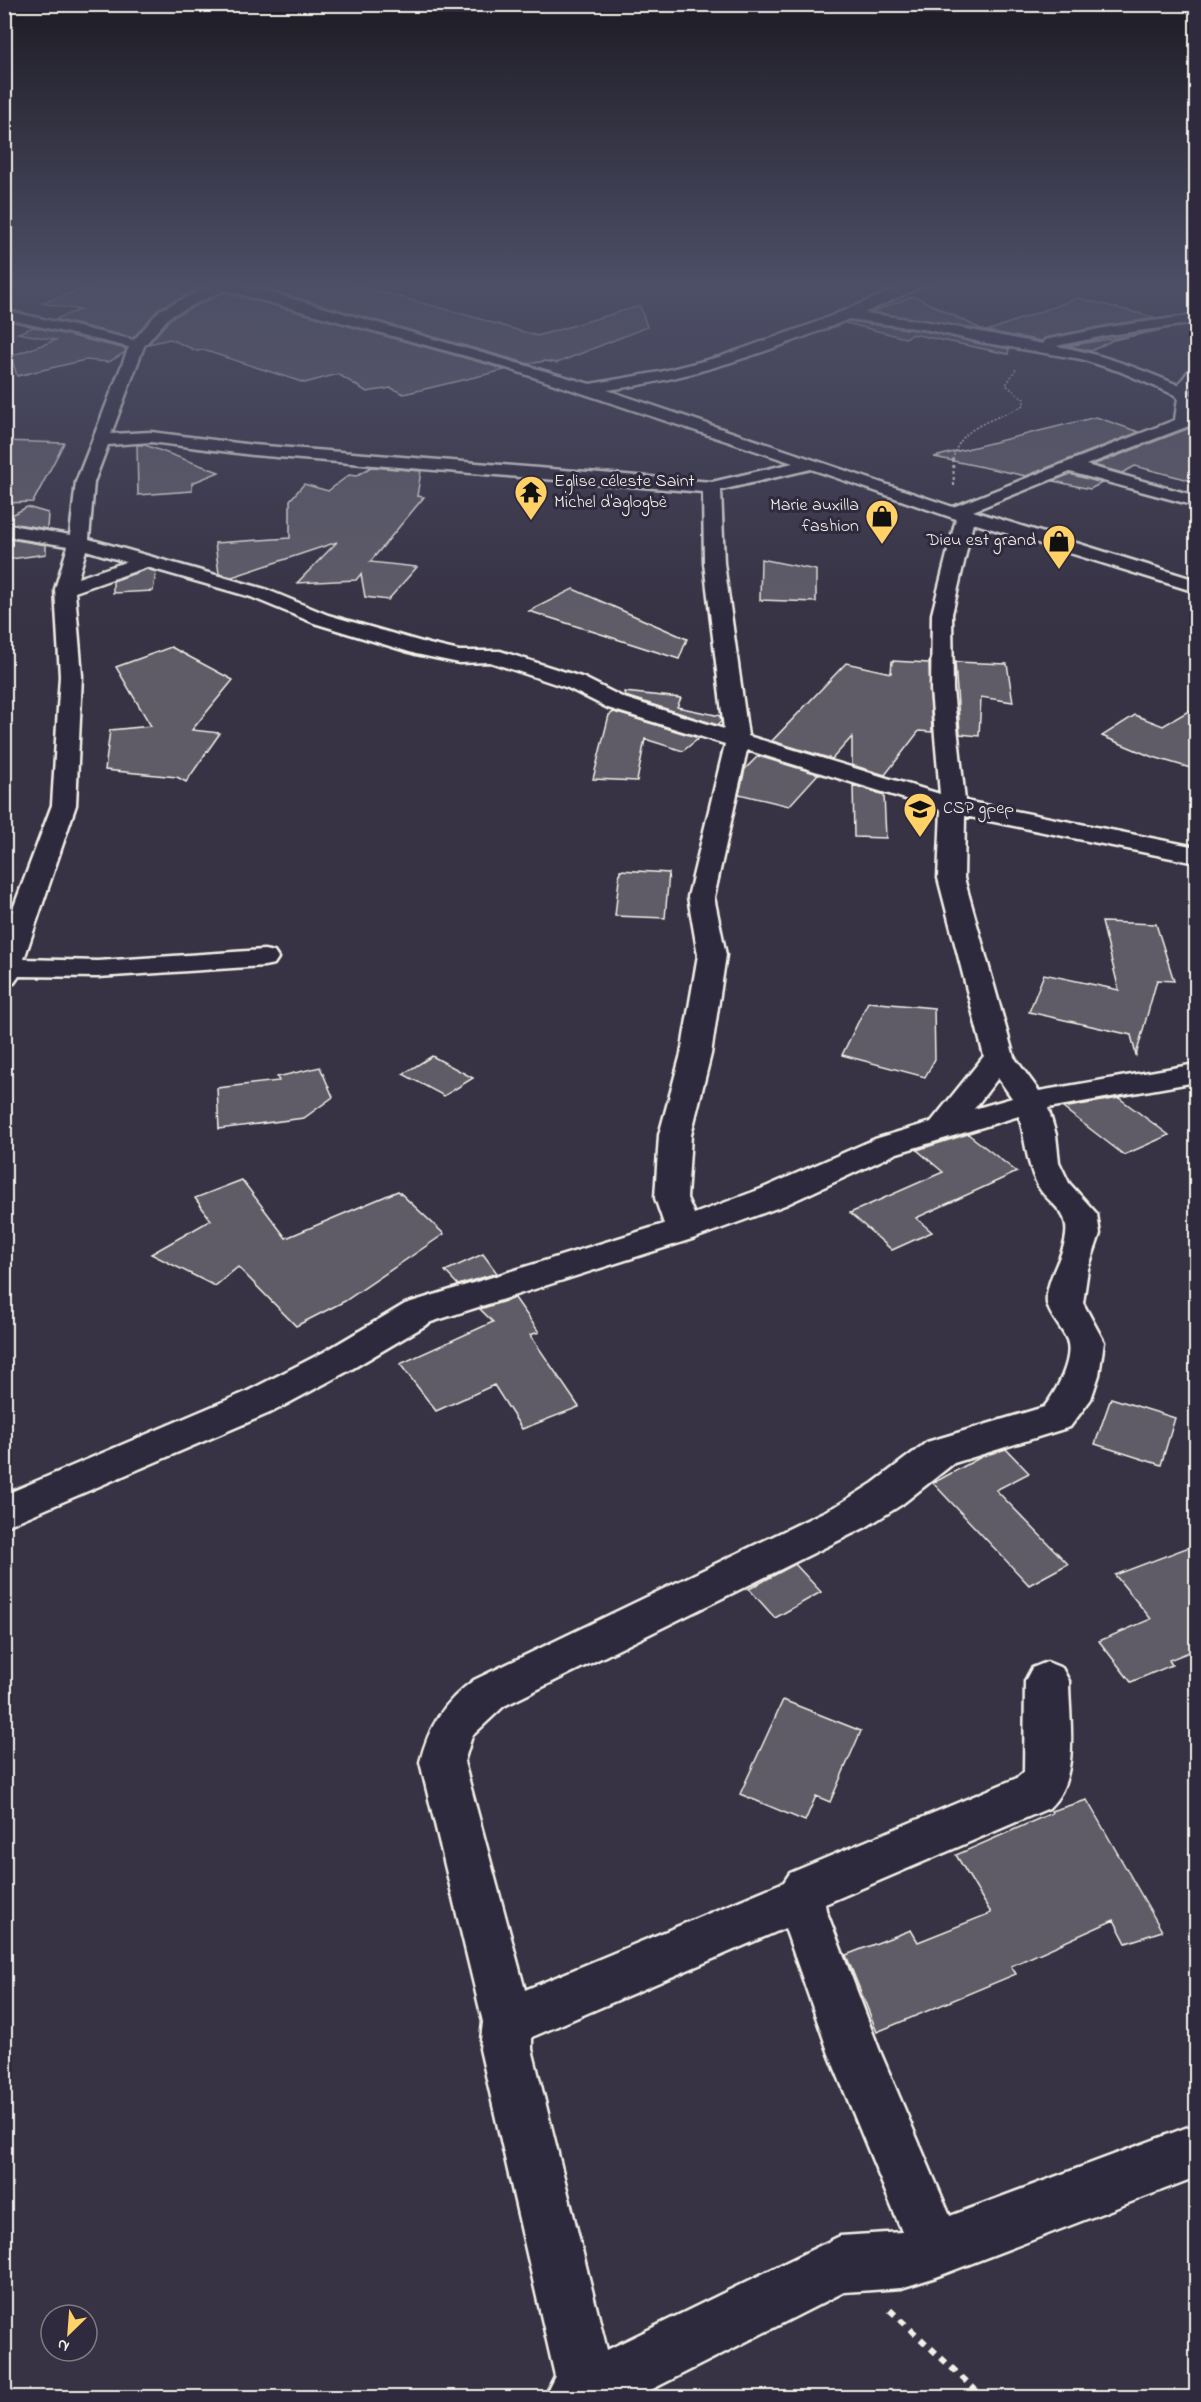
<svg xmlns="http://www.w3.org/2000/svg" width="1201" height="2402" font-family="'Indie Flower',sans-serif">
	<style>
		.building { fill: #5f5c67; stroke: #f4f1e8; stroke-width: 1.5 }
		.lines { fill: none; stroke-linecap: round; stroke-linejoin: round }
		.minor-casing { stroke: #f4f1e8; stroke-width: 5 }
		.path-far2 { stroke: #f4f1e8; stroke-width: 1.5; stroke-dasharray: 2 2; stroke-linecap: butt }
		.path-far1 { stroke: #f4f1e8; stroke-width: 2; stroke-dasharray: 3 3; stroke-linecap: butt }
		.path { stroke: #f4f1e8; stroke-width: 6; stroke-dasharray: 7 7; stroke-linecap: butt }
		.minor { fill: #2f2a3d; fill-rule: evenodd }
		.labels { text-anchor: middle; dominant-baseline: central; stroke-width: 6; stroke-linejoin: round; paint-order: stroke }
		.far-poi-label { font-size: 18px; fill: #f4f1e8; stroke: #2f2a3d; text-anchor: start }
	</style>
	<rect width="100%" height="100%" fill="#373244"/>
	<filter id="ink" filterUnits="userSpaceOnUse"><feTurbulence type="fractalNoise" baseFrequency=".0167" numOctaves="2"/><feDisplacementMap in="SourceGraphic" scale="12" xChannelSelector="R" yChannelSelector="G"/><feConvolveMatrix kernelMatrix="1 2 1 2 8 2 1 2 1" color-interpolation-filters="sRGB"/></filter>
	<g filter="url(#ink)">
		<path class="building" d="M101 283H204L206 286 159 308 133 338 55 319 80 310 42 303Z
			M244 283H347L456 312 537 336 640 306 647 327 557 363 545 361 529 364Z
			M224 292 487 364 505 370 404 394 391 388 367 392 338 374 305 383 203 350 197 351 170 339 148 344 171 318Z
			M914 296 985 331 872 312Z
			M1078 298 1157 318 1109 325 1045 338 1042 341 987 331Z
			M849 321 929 332 1009 349 1008 354 913 334 905 338 846 323Z
			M34 327 126 349 124 353 109 362 85 360 17 376 11 356 56 340 18 333Z
			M1161 330 1113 340 1091 351 1068 346Z
			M1197 410V482L1135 466 1122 473 1093 465 1190 428Z
			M1096 417 1139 432 1026 476 934 457Z
			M4 441 64 443 33 502 4 503Z
			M137 445H145L219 472 192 483V491L138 495Z
			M371 467 421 471 417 496 424 497 370 562 417 567 388 600 365 597 361 574 356 580 297 583 337 542 232 577 219 574 215 543 290 538V500L304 484 328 491 349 475 356 476Z
			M1070 474 1102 483 1090 489 1053 481Z
			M27 507 48 513 47 529 4 522V519Z
			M4 538 46 545V554L4 560Z
			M761 559 816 570V602L760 600Z
			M147 569 156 572 153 591 113 593V581Z
			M573 589 687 639 679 659 529 611Z
			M171 647 233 680 192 730 220 733 186 782 177 777 105 770 110 730 151 726 116 667Z
			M892 661 929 663 932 732 919 731 885 775 852 765V737L832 759 772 741 846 663 891 673Z
			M955 662 1007 664 1013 702 981 697 979 736 960 734Z
			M624 692 681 698 677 707 720 716 721 722 717 725 625 696Z
			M1197 706V770L1150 756 1102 736 1135 715 1163 726Z
			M614 712 699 738 683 751 645 739 637 781 593 779 609 715Z
			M758 756 818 774 789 806 739 794 745 769Z
			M853 785 884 795 886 838 854 837Z
			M620 870 669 873 665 918 615 916Z
			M1102 922 1156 924 1174 981 1157 980 1136 1055 1131 1035 1029 1012 1044 974 1119 990Z
			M868 1002 934 1008 935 1059 925 1077 842 1055Z
			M432 1056 473 1078 444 1096 403 1074Z
			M320 1067 333 1097 304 1118 219 1129 217 1088 279 1081 277 1077Z
			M1119 1098 1169 1135 1124 1155 1063 1108Z
			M968 1134 1017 1172 916 1218 932 1232 892 1250 850 1213 943 1172 917 1150Z
			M242 1180 286 1238 398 1191 444 1234 345 1301 296 1326 238 1267 215 1286 151 1254 211 1220 195 1198Z
			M483 1254 497 1273 458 1285 445 1271Z
			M515 1298 539 1332 530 1335 579 1407 522 1429 494 1385 436 1411 400 1364 493 1322 480 1309Z
			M1111 1398 1175 1418 1161 1465 1095 1444Z
			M1006 1449 1029 1473 996 1490 1068 1564 1029 1585 933 1483 983 1456Z
			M1197 1544V1649L1169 1660 1172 1665 1131 1682 1099 1641 1151 1619 1115 1575Z
			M795 1564 821 1592 775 1618 749 1589Z
			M783 1700 861 1731 830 1802 816 1796 805 1821 740 1794Z
			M1087 1800 1162 1931 1126 1943 1114 1920 1011 1966 1016 1974 877 2032 846 1955 911 1930 918 1942 991 1913 956 1855 1052 1813 1051 1811Z"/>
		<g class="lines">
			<defs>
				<path id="minor" d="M206 283H234L311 304 590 384 660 372 719 357 812 324 910 283H929L864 313 929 322 1043 344 1045 340 1109 327 1196 315V323L1109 335 1056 346C1099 353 1138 368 1178 385L1191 368 1196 367V381L1189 392 1194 398 1189 426 1086 465 1196 496V506L1070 472 973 511 1196 580V592L973 523 952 614 953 690 965 801 1196 847V863L965 816 964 878 1014 1057 1039 1091 1196 1064V1082L1048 1108 1056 1135 1059 1162 1069 1183 1097 1214 1100 1234 1088 1269 1083 1303 1104 1342 1099 1375 1091 1399 1070 1427 954 1463 901 1505 866 1527 504 1706 472 1736 464 1762 525 1990 784 1882 790 1873 1017 1778 1024 1772 1025 1681 1032 1668 1047 1662 1062 1668 1069 1681C1069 1721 1081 1778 1049 1808L825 1904 826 1910 879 2049 950 2216 1196 2124V2177L936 2277 901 2288 844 2292 635 2398H544L555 2376 480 2049 483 2022 420 1762C429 1726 444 1702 474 1680L838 1505 873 1483 927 1442 1044 1407C1056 1393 1074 1358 1067 1340 1062 1328 1049 1315 1047 1303 1044 1275 1075 1245 1064 1218 1059 1206 1044 1198 1038 1186 1026 1163 1026 1140 1019 1116L897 1153 785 1205 695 1238 431 1322 350 1370 272 1412 4 1527V1495L246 1392 324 1352 405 1304 664 1224 655 1198 659 1135 681 1054 698 955 688 897 725 744 608 708 568 688 490 662 459 663 416 654 314 623 251 597 147 567 75 592 82 676 76 805 24 959 98 961 264 950 274 952 278 958 274 964 264 966 98 977 19 976 14 983 4 985V933L52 805 60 676 55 589 68 546 4 536V524L70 535 76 482 129 347 4 318V310L134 340 160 310 210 286ZM224 290 488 362 793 463 712 482 253 445 151 432 111 434 144 346 170 316ZM849 319 929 330 980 342 1081 359 1119 371 1175 395 1178 398 1175 420 953 507 607 390C691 379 771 351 849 319ZM151 442 253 455 703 492 704 563 724 729 624 698 584 678 500 651H459L429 644 328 615 265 589 89 539 94 482 108 445ZM811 469 956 519 932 614 931 690 940 794 748 736 724 563 721 490ZM86 550 126 562 78 578ZM747 750 941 810 938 878 984 1056 931 1122 875 1139 761 1189 694 1214 687 1198 691 1135 711 1054 726 955 714 897ZM998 1078 1012 1098 974 1109ZM785 1928 829 2054 902 2232 840 2236 607 2350 532 2049V2037Z"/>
			</defs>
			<use href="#minor" class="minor-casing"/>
			<path class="path-far2" d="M953 460C959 424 996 421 1024 405V399L1006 385 1016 369"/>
			<path class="path-far1" d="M953 459 954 486"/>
			<path class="path" d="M890 2310 984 2398"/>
			<use href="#minor" class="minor"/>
		</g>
	</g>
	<linearGradient id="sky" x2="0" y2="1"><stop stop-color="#1e1c25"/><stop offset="0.46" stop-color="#4d4f67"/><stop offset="1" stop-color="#4d4f67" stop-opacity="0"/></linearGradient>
	<rect width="1201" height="620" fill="url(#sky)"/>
	<defs>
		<symbol id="temple-pin" viewBox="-11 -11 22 30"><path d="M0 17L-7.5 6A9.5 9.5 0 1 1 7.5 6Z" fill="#ffd166" stroke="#2f2a3d"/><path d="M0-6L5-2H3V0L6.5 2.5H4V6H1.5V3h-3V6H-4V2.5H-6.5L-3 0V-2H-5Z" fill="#111"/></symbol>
		<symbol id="shop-pin" viewBox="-11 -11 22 30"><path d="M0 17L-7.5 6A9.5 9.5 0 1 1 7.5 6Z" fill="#ffd166" stroke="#2f2a3d"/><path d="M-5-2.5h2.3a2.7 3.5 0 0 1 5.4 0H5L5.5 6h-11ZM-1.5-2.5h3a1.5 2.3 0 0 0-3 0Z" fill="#111"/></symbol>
		<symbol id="school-pin" viewBox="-11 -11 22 30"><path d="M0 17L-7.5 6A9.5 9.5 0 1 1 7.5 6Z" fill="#ffd166" stroke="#2f2a3d"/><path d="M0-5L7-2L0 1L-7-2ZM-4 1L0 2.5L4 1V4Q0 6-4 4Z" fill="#111"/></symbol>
	</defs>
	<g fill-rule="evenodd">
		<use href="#temple-pin" x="512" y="473" width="38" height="52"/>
		<use href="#shop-pin" x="863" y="497" width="38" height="52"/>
		<use href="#shop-pin" x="1040" y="522" width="38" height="52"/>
		<use href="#school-pin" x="901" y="790" width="38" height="52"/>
	</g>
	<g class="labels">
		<g class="far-poi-label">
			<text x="554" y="482">Eglise céleste Saint<tspan x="554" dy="21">Michel d'aglogbè</tspan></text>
			<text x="859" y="506" text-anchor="end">Marie auxilla<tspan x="859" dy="21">fashion</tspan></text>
			<text x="1036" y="541" text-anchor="end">Dieu est grand</text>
			<text x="943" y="809">CSP gpep</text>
		</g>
	</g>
	<rect width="1201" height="2402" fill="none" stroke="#2f2a3d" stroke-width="24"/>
	<rect x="12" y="12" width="1177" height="2378" fill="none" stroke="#f4f1e8" stroke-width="2" filter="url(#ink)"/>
	<g transform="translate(69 2333) rotate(205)"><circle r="28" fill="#2f2a3d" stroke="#7e7a81" stroke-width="1.5"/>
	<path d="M0-4.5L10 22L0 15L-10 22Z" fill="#ffd166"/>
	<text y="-9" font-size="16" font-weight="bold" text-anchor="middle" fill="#f4f1e8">N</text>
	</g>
</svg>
